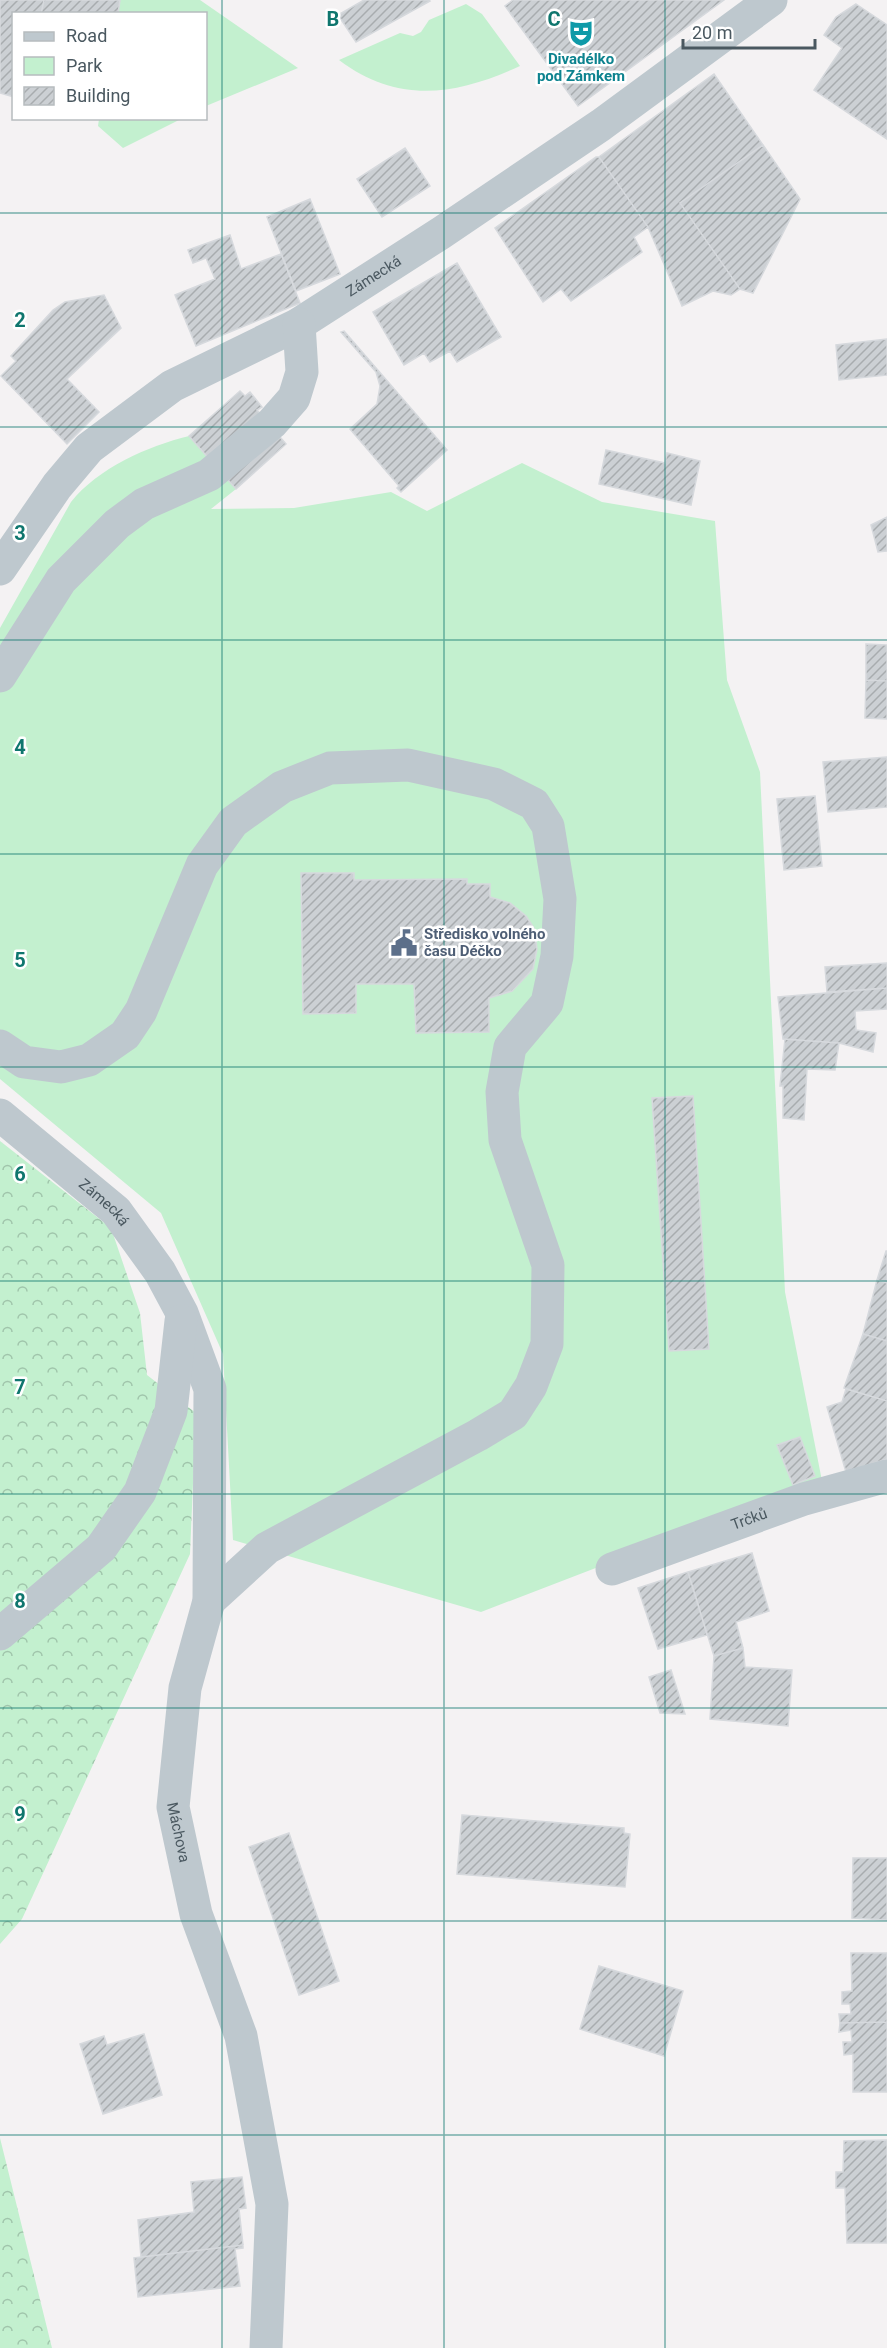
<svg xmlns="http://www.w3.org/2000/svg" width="887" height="2348" font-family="Roboto,sans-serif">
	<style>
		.forest { fill: url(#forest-crowns) }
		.park { fill: #c3f0cf }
		.building { fill: url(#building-hatch); stroke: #d6d9dd; stroke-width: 1.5 }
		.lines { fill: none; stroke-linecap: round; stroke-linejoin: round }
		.minor { stroke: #bec8ce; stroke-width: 33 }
		.grid { fill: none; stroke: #0f766e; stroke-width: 1.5; stroke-opacity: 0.55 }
		.labels { text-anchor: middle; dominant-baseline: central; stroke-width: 5; stroke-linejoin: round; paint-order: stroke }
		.culture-label { font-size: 15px; font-weight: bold; fill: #0d838f; stroke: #fff }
		.street-label { font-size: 15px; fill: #4a5860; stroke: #fff }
		.service-label { font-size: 15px; font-weight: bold; fill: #4e5e75; stroke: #fff; text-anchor: start }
		.grid-label { font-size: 20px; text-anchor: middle; font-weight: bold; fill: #0f766e; stroke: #fff; stroke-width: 5; stroke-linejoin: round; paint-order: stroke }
	</style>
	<defs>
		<pattern id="forest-crowns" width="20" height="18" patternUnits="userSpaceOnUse" patternTransform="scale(1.5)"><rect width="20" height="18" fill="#c3f0cf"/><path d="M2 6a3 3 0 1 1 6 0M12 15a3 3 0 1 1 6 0" fill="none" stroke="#a0c5ab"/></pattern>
		<pattern id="building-hatch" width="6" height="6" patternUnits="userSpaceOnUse" patternTransform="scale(1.5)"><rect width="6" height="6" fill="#ccd0d4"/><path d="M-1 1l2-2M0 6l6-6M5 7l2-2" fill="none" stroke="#a8acaf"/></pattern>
	</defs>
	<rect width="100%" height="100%" fill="#f4f2f3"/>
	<path class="forest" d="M0 1141 111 1228 140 1313 147 1375 196 1413 190 1554 22 1919 0 1944Z
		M0 2138 52 2348H0Z"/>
	<path class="park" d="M120 0H200L298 68 206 106V14H118Z
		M466 4 482 14 520 66C457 95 398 105 339 60L400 33 413 36 421 32 429 20Z
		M99 119V118L181 119 123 148 98 126Z
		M189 436 236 489 211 509 294 508 391 492 427 511 522 463 602 502 715 521 727 680 760 772 785 1292 822 1481 481 1612 233 1540 223 1354 161 1213 0 1079V628L71 502C98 468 148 446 189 436Z"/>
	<path class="building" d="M0 0H44L41 14H14V97L0 93Z
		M44 0H120L118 14H41Z
		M364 0H429L430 1 356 42 338 15Z
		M513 0H724L578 106 505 6Z
		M856 4 887 25V139L814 90 842 48 824 35 836 17Z
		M714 74 763 145 680 203 740 289 731 295 713 291 682 306 648 227 599 157Z
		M763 145 800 199 753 293 740 289 680 203Z
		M405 148 430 186 382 217 357 179Z
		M596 157H599L648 227 634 237 642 252 571 301 561 289 543 302 495 228Z
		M310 199 340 274 296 291 267 217Z
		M230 235 241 269 281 254 300 303 196 346 175 295 215 279 206 258 193 263 188 250Z
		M457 263 501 337 457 362 450 351 430 362 424 353 404 365 373 312Z
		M104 295 121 328 67 379 99 412 67 444 1 376 16 361 11 356 53 310 65 302Z
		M344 331 447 450 401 492 397 488 399 486 350 429 377 404 380 386 376 372 341 332Z
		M887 339V375L839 380 836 345Z
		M240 391 245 396 250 392 262 407 257 410 262 416 211 461 189 436Z
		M262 416 286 444 236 489 211 461Z
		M606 450 665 463 667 453 700 461 691 505 599 484Z
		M887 517V551L878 552 871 525Z
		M866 644 887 645V681L866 680Z
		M866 680 887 681V719L865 718Z
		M887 757V807L828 812 823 762Z
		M815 796 822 866 784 870 777 799Z
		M301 873H354V880L467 879V884H490V897L510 903 526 916 534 928 537 949 533 969 512 991 489 998V1032L416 1033 414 984H356V1013L303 1014Z
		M887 963V988L827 992 825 967Z
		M887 988V1009L855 1011 856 1030 876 1033 873 1052 839 1043 783 1039 778 997Z
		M785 1039 839 1043 835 1070 807 1069 804 1120 783 1118V1086H780Z
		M693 1096 709 1349 669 1351 652 1098Z
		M886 1251H887V1283L877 1280Z
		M877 1280 887 1283V1341L863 1334Z
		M863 1334 887 1341V1401L844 1388Z
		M846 1389 887 1401V1459L846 1472 827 1407 842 1402Z
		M800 1437 815 1476 793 1485 777 1445Z
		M752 1553 769 1611 736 1622 743 1648 714 1656 688 1572Z
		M688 1572 707 1635 658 1649 638 1588Z
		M743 1648 745 1667 792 1670 788 1726 710 1719 714 1656Z
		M671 1670 685 1714 660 1713 649 1677Z
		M462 1815 624 1828V1833L630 1834 625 1887 457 1874Z
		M289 1833 339 1981 299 1995 249 1847Z
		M853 1858H887V1920L852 1918Z
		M851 1953H887V2022L840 2023 839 2014H851L850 2004H842V1992L852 1991Z
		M599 1966 683 1991 664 2056 580 2029Z
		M887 2022V2092H853V2054L844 2055 843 2042H852L851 2030 839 2032 840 2023Z
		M144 2034 162 2095 103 2114 80 2044 104 2036 107 2045Z
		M887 2140V2243H847L845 2188H836V2172H843L844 2141Z
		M242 2177 246 2208 239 2209 243 2245 141 2257 138 2220 194 2212 191 2182Z
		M243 2245V2248L235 2249 240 2286 138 2297 134 2258Z"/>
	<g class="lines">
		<g class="minor">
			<path id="s1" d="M0 569 57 486 89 448 172 386 299 324 441 233 601 125 771 0"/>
			<path d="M0 676 61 580 117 524 144 504 209 475 272 423 294 398 302 372 299 324"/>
			<path d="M0 1046 24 1062 61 1067 89 1060 125 1035 141 1011 202 865 233 822 282 787 330 768 408 765 494 784 534 804 548 826 560 899 557 956 547 1003 510 1047 502 1092 505 1140 548 1265 547 1344 531 1386 513 1414 478 1435 267 1548 209 1601"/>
			<path id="s2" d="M0 1115 116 1211 160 1272 182 1313 210 1389 209 1601 185 1688 173 1807 196 1914 241 2036 272 2204 266 2348"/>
			<path id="s3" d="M612 1569 804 1499 887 1476"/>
			<path d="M0 1634 101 1548 140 1492 171 1411 181 1321"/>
		</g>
	</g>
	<path class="grid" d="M222 0V2348M444 0V2348M665 0V2348M0 213H887M0 427H887M0 640H887M0 854H887M0 1067H887M0 1281H887M0 1494H887M0 1708H887M0 1921H887M0 2135H887"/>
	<defs>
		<symbol id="theatre-bare" viewBox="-9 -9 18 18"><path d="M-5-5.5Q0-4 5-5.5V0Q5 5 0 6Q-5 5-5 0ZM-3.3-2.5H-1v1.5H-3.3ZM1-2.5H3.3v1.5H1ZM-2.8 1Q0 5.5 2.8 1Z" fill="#0f9aa8" stroke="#fff" stroke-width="2.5" paint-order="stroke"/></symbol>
		<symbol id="civic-bare" viewBox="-9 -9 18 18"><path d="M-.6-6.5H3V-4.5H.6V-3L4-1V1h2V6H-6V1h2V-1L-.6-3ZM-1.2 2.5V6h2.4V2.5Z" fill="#5c6f8a" stroke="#fff" stroke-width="2.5" paint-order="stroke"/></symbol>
	</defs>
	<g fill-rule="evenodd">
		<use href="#theatre-bare" x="562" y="14" width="38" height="38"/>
		<use href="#civic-bare" x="385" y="924" width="38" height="38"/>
	</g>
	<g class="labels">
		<g class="culture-label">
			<text x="581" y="59">Divadélko<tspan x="581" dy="17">pod Zámkem</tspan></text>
		</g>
		<g class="street-label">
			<text stroke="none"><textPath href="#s1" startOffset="484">Zámecká</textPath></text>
			<text stroke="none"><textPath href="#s2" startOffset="136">Zámecká</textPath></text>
			<text stroke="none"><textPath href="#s3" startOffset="146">Trčků</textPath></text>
			<text stroke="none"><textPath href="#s2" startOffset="801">Máchova</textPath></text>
		</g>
		<g class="service-label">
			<text x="424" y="934">Středisko volného<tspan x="424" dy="17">času Déčko</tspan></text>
		</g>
	</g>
	<g class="grid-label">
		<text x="333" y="26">B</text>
		<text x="554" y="26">C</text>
		<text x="20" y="327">2</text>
		<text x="20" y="540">3</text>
		<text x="20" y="754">4</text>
		<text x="20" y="967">5</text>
		<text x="20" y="1181">6</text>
		<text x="20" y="1394">7</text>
		<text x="20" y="1608">8</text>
		<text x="20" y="1821">9</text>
	</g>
	<rect x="12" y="12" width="195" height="108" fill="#ffffff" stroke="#b7bcbf" stroke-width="1.5"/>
	<rect x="24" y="32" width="30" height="9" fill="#bec8ce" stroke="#b7bcbf" stroke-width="1.5"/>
	<text x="66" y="42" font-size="18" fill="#4a5860">Road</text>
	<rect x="24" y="57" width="30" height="18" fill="#c3f0cf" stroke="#b7bcbf" stroke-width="1.5"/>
	<text x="66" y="72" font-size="18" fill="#4a5860">Park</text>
	<rect x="24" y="87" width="30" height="18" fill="url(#building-hatch)" stroke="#b7bcbf" stroke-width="1.5"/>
	<text x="66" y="102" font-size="18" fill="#4a5860">Building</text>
	<path d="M683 39v9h132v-9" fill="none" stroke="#4a5860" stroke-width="3"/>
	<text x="692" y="39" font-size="18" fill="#4a5860" stroke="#ffffff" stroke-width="4.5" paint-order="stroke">20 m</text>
</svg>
